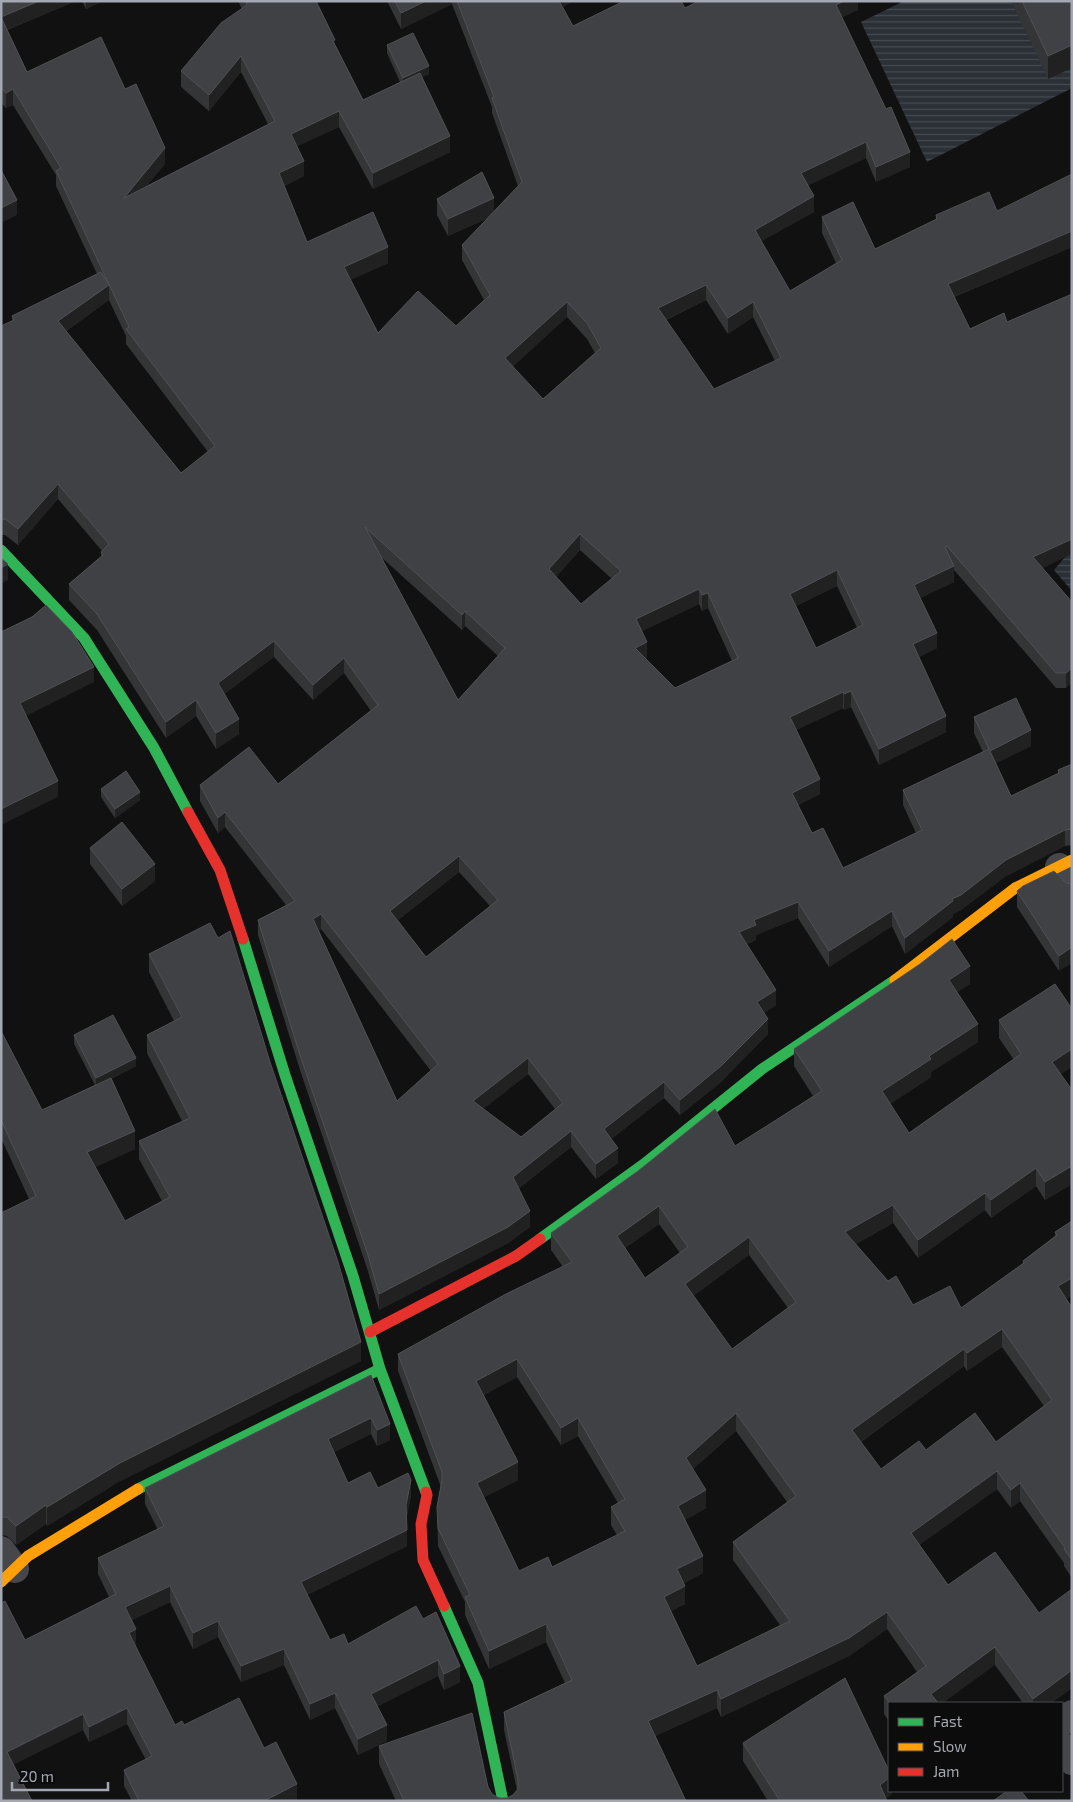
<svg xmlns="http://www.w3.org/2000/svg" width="1073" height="1802" font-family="'Exo 2',sans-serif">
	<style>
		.water { fill: url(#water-rules) }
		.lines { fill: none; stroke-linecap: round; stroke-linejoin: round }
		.street { stroke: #46474b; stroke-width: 28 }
		.fast { stroke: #30b455; stroke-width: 11 }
		.slow { stroke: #ff9f0a; stroke-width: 11 }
		.jam { stroke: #e5322d; stroke-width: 11 }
		.wall { fill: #343536; fill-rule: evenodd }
		.shaded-wall { fill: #212122 }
		.building { fill: #404144; stroke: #505155; fill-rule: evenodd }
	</style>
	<defs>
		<pattern id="water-rules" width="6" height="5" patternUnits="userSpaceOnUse" patternTransform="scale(1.25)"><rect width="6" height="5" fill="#2a3036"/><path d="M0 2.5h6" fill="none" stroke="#464b51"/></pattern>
	</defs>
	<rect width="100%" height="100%" fill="#111112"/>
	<path class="water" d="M904 1H1072V88L927 162 861 22Z
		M1072 549V591L1054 570Z"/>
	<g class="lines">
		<path class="street" d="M1059 867 1072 884
			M1 1550 15 1569
			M1062 1722 1072 1714
			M1062 1746 1072 1761"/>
		<path class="fast" d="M1 550 84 638 154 748 188 812
			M243 939 285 1075 353 1276 380 1369 426 1492
			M540 1239 644 1164 762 1069 895 980
			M138 1489 380 1369
			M444 1606 478 1683 503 1801"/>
		<path class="slow" d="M895 980 1015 888 1072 860
			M1 1582 28 1556 138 1489"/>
		<path class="jam" d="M188 812 220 870 243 939
			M370 1332 516 1256 540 1239
			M426 1492 427 1495 421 1524 423 1560 444 1606"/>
	</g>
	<path class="wall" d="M1 1H76L7 30 27 72 125 89 165 164 146 186 268 124 241 72 209 111 181 87V71L242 9 238 1H316L335 45 363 100 400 82 387 53V45L429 74 422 77 450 152 373 189 339 127 297 146 304 176 284 186 307 242 388 263 350 280 378 333 456 326 484 300 462 260V245L488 218 448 236 437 215V199L494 211 518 186 492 113V107L452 4 401 29 387 1H573L563 7 573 26 685 8 858 1V10L842 17 910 167 876 182 866 158 808 185 814 212 761 241 790 291 836 263 822 233V217L875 249 936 219V215L997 211 1072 247 954 297 1042 568 1072 602 1066 688H1056L954 570V582L920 598 937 648 919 657 946 732 879 765 851 707 844 710 843 708 796 730 820 794 798 805 812 833 843 868 916 833 903 805V790L983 752 974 733V717L1031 746 996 763 1011 796 1058 774V770L1072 764V845L1065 846 1006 876 961 910 953 914V917L905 954 892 926 829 967 798 918 756 935V940L747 944 776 1005 764 1013 768 1034 721 1082 680 1115 664 1098 611 1139 618 1163 596 1179 571 1147 519 1188 530 1227 508 1243 379 1310 368 1271 300 1070 258 935V920L286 905 225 827 218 833 200 801V785L278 784 371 711 344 673 313 700 274 657 224 694 239 734 216 749 196 716 166 738 97 630 69 600V584L101 557V552L102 551 58 499 18 545 5 535H1V326L12 321V316L97 274 56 186V175L13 105 6 108 1 103ZM109 300 126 336V344L208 452 181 473 66 331ZM706 300 728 334 753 317 775 361 714 389 666 320ZM567 317 587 339 595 353 543 399 512 367ZM580 550 612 579 581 604 556 577ZM381 557 462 630 465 626 498 656 458 700ZM837 586 857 628 816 648 796 606ZM699 604 702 611 708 608 732 661 675 688 645 659 647 658 642 631ZM459 872 490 906 426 957 398 920ZM321 929 431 1071 397 1101 319 931ZM528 1074 555 1109 521 1137 483 1109Z
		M82 1H103L86 9Z
		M1011 1H1072L1048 79Z
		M101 789 140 800 115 818 101 797Z
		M90 848 155 881 122 906 90 864Z
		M1066 883 1059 971 1017 907V891Z
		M149 954 361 1361 120 1481 47 1526 46 1524 16 1545 7 1536 1 1535V1213L29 1199 1 1138V1031L42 1110 95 1085 74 1044V1035L136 1066 111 1079 135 1149 95 1167 125 1221 162 1201 139 1159V1141L182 1121 147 1053V1035L174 1021 149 972Z
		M970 984 957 992 978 1042 931 1072V1077L890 1104 909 1133 1014 1060 999 1038V1020L1072 1067 1060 1074 1072 1090V1184L1045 1200 1036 1186 991 1218 985 1210 918 1258 893 1223 856 1244 888 1281 913 1305 961 1308 1023 1263V1261L1055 1236V1232L1072 1221 1066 1299 1072 1308V1578L1064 1566V1563L1020 1501 1011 1508 997 1489 919 1545 948 1585 1072 1688 1051 1703H1023L995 1665 889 1703V1721L884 1714V1696L917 1672 887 1629 849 1656 721 1717 717 1708 655 1736 686 1801H396L379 1764V1746L488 1787 492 1794 499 1798H507L513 1795 517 1790 504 1730V1712L565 1683 546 1642 489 1669 465 1615V1602L438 1546 437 1507 441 1487 398 1371V1354L563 1267 551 1250V1233L735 1146 813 1096 794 1066V1049ZM659 1224 680 1253 645 1278 625 1248ZM749 1255 788 1308 732 1349 693 1296ZM1002 1347 1044 1406 996 1442 926 1450 881 1469 861 1442 964 1366 967 1371ZM517 1377 561 1445 578 1436 618 1503 611 1507V1525L617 1535 552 1567 519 1571 484 1497 518 1480 484 1395ZM736 1431 787 1502 733 1542V1560L780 1625 697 1666 671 1611 685 1604 684 1583 703 1573 685 1520 706 1508 693 1469Z
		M371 1375 390 1440 377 1446 371 1434 334 1452 348 1483 378 1488 411 1496 406 1519 407 1546 307 1595 330 1640 348 1644 423 1619 460 1682 444 1690 438 1676 377 1706 387 1741 358 1755 335 1708 310 1720 284 1665 241 1682 218 1637 193 1649 170 1602 132 1620 136 1645 135 1646 175 1725H184L264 1748 297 1800 132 1801 124 1786V1770L146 1760 127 1724 89 1742 83 1730 14 1764 1 1801 25 1640 109 1597 98 1574V1558L158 1530 145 1504V1488Z
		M743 1743 892 1791V1794L886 1798 887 1801H768L743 1761Z
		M1071 1758H1072V1778L1071 1776Z"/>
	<path class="shaded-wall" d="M39 1H76L1 32V17Z
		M86 1H103L86 9Z
		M426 1H452V4L401 29V13Z
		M556 1H573L556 11Z
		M844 1H858V10L836 20V5Z
		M1072 45V68L1048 79V56Z
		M241 56V72L209 111V95Z
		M429 66V74L403 87V78Z
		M13 89V105L6 108V93Z
		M339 111V127L291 149V134Z
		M450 136V152L373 189V173Z
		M866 142V158L801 189V173Z
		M165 148V164L124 213V198Z
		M910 152V167L876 182V167Z
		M304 161V176L279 188V173Z
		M814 196V212L755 245V230Z
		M494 198V215L448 236V219Z
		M17 200V215L1 223V208Z
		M1072 231V247L948 299V284Z
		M388 247V263L344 283V267Z
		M109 285V300L58 336V321Z
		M706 285V300L658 323V308Z
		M567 302V317L505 374V358Z
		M753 302V317L728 334V318Z
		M58 484V499L18 545V529Z
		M580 534V550L549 585V569Z
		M1072 539V554L1033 573V557Z
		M8 564V580L1 584V568Z
		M954 566V582L914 601V585Z
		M837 570V586L790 609V594Z
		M699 589V604L636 634V619Z
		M708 593V608L702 611V595Z
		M465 611V626L462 630V615Z
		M937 633V648L913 660V644Z
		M274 641V657L218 699V683Z
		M647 642V658L635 664V648Z
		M344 658V673L313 700V685Z
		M94 667V682L20 719V703Z
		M1072 668V683L1066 688V673Z
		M851 691V707L844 710V694Z
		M843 692V708L790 733V717Z
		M196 700V716L166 738V722Z
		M946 716V732L879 765V749Z
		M239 719V734L216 749V733Z
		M1031 730V746L990 766V751Z
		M820 779V794L792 808V793Z
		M58 781V797L1 825V809Z
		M140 792V800L115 818V809Z
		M225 812V827L218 833V818Z
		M1065 830V846L1006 876 961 910 953 914V917L905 954V938L952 899 1006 860Z
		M459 856V872L390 926V911Z
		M155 864V881L122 906V889Z
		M798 902V918L756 935V940L739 947V932L754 920Z
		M892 911V926L829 967V951Z
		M321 914V929L313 934V919Z
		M1072 947V963L1059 971V956Z
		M970 966V984L949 998V980Z
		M776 990V1005L757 1018V1002Z
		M768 1019V1034L721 1082 680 1115V1100Z
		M978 1024V1042L931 1072V1077L882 1109V1091L929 1056Z
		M1072 1049V1067L1052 1080V1062Z
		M136 1058V1066L96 1086V1078Z
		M528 1058V1074L473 1117V1101Z
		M664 1082V1098L604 1144V1129Z
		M135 1131V1149L87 1171V1152Z
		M571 1131V1147L513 1192V1177Z
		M618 1148V1163L596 1179V1164Z
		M1072 1166V1184L1045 1200V1182Z
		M1036 1168V1186L991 1218V1200Z
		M985 1193V1210L918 1258V1240Z
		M893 1205V1223L845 1250V1232Z
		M659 1206V1224L617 1254V1236Z
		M530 1211V1227L508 1243 379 1310V1294Z
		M749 1237V1255L685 1302V1284Z
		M1072 1278V1296L1058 1304V1286Z
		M1002 1329V1347L967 1371V1353Z
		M361 1342V1361L120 1481 47 1526V1507L120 1463Z
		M964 1349V1366L852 1448V1430Z
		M517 1359V1377L476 1399V1381Z
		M736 1413V1431L686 1475V1458Z
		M371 1418V1434L328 1455V1439Z
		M578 1418V1436L561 1445V1428Z
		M390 1424V1440L377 1446V1430Z
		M518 1462V1480L477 1501V1483Z
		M997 1471V1489L911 1551V1533Z
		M411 1480V1496L406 1521V1505Z
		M1020 1483V1501L1011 1508V1490Z
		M706 1490V1508L678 1524V1506Z
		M46 1505V1524L16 1545V1526Z
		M407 1530V1546L301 1598V1582Z
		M703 1556V1573L677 1587V1569Z
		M170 1586V1602L125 1623V1607Z
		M685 1586V1604L664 1615V1597Z
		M887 1612V1629L849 1656 721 1717V1699Z
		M218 1621V1637L193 1649V1633Z
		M546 1624V1642L489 1669V1651Z
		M136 1629V1645L129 1649V1633Z
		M995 1647V1665L943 1703H931V1694Z
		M284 1649V1665L241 1682V1666Z
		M438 1660V1676L371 1710V1694Z
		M460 1666V1682L444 1690V1674Z
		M1072 1670V1688L1051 1703H1033V1699Z
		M717 1690V1708L648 1739V1721Z
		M335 1693V1708L310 1720V1704Z
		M127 1708V1724L89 1742V1727Z
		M83 1714V1730L7 1768V1752Z
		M387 1725V1741L358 1755V1739Z
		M889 1778V1791H892V1794L883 1801 880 1785Z
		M297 1784V1800L296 1801H264Z"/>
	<path class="building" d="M1 1H39L1 17Z
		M245 1H316L335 40 333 41 363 100 420 73 450 136 373 173 339 111 291 134 304 161 279 173 307 242 373 212 388 247 344 267 378 333 418 291 456 326 490 295 462 245 522 182 492 98 494 97 457 1H559L573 26 624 1H681L685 8 699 1H844L836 5 886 109 891 107 910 152 876 167 866 142 801 173 814 196 755 230 790 291 842 260 822 217 853 202 875 249 937 219 936 215 989 192 997 211 1072 174V231L948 284 970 329 1004 313 1007 322 1072 294V539L1033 557 1072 602V668L1066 673H1056L947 546 945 547 954 566 914 585 937 633 913 644 946 716 879 749 851 691 844 694 843 692 790 717 820 779 792 793 812 833 823 828 843 868 922 830 903 790 989 749 974 717 1016 698 1031 730 990 751 1011 796 1059 773 1058 770 1072 764V829L1065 830 1006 860 961 895 952 899 953 901 905 938 892 911 829 951 798 902 754 920 756 925 739 932 776 990 757 1002 768 1019 721 1066 680 1100 664 1082 604 1129 618 1148 596 1164 571 1131 513 1177 530 1211 508 1227 379 1294 368 1255 300 1055 258 920 295 901 225 812 218 818 200 785 249 747 278 784 378 705 344 658 313 685 274 641 218 683 239 719 216 733 196 700 166 722 97 614 69 584 103 555 101 552 109 544 58 484 18 529 5 519H1V326L14 320 12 316 101 272 109 285 58 321 181 473 215 446 126 329 129 327 56 171 61 168 13 89 6 93 1 88V17L27 72 101 37 125 89 136 84 165 148 124 198 275 121 241 56 209 95 181 71 221 23 247 5ZM706 285 728 318 753 302 781 358 714 389 658 308ZM567 302 587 323 601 348 543 399 505 358ZM365 527 462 615 465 611 505 648 458 700ZM580 534 621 571 581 604 549 569ZM837 570 863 625 816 648 790 594ZM699 589 702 595 708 593 738 658 675 688 635 648 647 642 636 619ZM459 856 498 900 426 957 390 911ZM321 914 438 1064 397 1101 313 919ZM528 1058 563 1103 521 1137 473 1101Z
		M395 1H426L401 13Z
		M1022 1H1072V45L1048 56Z
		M413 33 429 66 403 78 387 45Z
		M1 170 17 200 1 208Z
		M482 172 494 198 448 219 437 199Z
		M1 558 8 564 1 568Z
		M46 605 72 632 94 667 20 703 58 781 1 809V632L32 617Z
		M126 771 140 792 115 809 101 789Z
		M122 822 155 864 122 889 90 848Z
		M1054 871 1066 883 1072 884V947L1059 956 1017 891 1023 886Z
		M210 923 218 938 230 931 270 1062 338 1262 361 1342 120 1463 47 1507 46 1505 16 1526 7 1517H1V1223L3 1222 1 1219V1213L36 1196 1 1120V1031L42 1110 111 1078 135 1131 87 1152 125 1221 170 1197 139 1141 190 1118 147 1035 182 1017 149 954Z
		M952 939 970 966 949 980 978 1024 929 1056 931 1059 882 1091 909 1133 1021 1054 999 1020 1055 984 1072 1009V1049L1052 1062 1072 1090V1166L1045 1182 1036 1168 991 1200 985 1193 918 1240 893 1205 845 1232 888 1281 896 1276 913 1305 950 1286 961 1308 1024 1263 1023 1261 1057 1235 1055 1232 1072 1221V1278L1058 1286 1072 1308V1560L1064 1549 1065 1548 1020 1483 1011 1490 997 1471 911 1533 948 1585 995 1552 1039 1613 1072 1589V1670L1033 1699 995 1647 931 1694 938 1703H890L884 1696 926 1666 887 1612 849 1638 721 1699 717 1690 648 1721 686 1801H404L379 1746 472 1713 488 1787 492 1794 499 1798H507L513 1795 518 1789V1780L504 1712 572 1680 546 1624 489 1651 465 1597 470 1595 438 1528 437 1507 442 1480V1472L398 1354 506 1294 572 1262 551 1233 638 1171 715 1109 735 1146 822 1091 794 1049 920 964ZM659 1206 688 1247 645 1278 617 1236ZM749 1237 796 1302 732 1349 685 1284ZM1002 1329 1052 1400 996 1442 975 1413 926 1450 919 1441 881 1469 852 1430 964 1349 967 1353ZM517 1359 561 1428 578 1418 625 1499 611 1507 625 1531 552 1567 548 1557 519 1571 477 1483 518 1462 476 1381ZM736 1413 796 1496 733 1542 790 1621 697 1666 664 1597 685 1586 677 1569 703 1556 678 1506 706 1490 686 1458Z
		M113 1015 136 1058 96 1078 74 1035Z
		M371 1375 390 1424 377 1430 371 1418 328 1439 348 1483 370 1472 378 1488 408 1473 411 1480 406 1505 407 1530 301 1582 330 1640 344 1634 348 1644 416 1606 423 1619 436 1612 460 1666 444 1674 438 1660 371 1694 387 1725 358 1739 335 1693 310 1704 284 1649 241 1666 218 1621 193 1633 170 1586 125 1607 136 1629 129 1633 175 1725 182 1721 184 1725 239 1698 264 1748 276 1742 297 1784 264 1801H139L124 1770 152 1756 127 1708 89 1727 83 1714 7 1752 32 1801H1V1603L5 1601 25 1640 116 1594 98 1558 164 1526 145 1488Z
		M845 1678 889 1771V1778L880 1785 887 1801H780L743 1743Z
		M1007 1791H1021L1029 1801H993Z"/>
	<rect width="1073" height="1802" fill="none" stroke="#a4a8b2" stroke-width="5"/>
	<rect x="888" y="1702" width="175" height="90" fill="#0c0c0d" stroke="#494a4f"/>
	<rect x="898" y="1718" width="25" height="8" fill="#30b455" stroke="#494a4f"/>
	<text x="933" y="1727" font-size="15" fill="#a4a8b2">Fast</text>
	<rect x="898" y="1743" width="25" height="8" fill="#ff9f0a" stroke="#494a4f"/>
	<text x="933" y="1752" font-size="15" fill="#a4a8b2">Slow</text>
	<rect x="898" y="1768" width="25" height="8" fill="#e5322d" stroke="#494a4f"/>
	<text x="933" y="1777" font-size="15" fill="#a4a8b2">Jam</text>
	<path d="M12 1782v8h96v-8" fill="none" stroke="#a4a8b2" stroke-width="2.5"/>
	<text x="20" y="1782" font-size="15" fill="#a4a8b2" stroke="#0c0c0d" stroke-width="4" paint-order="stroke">20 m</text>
</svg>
